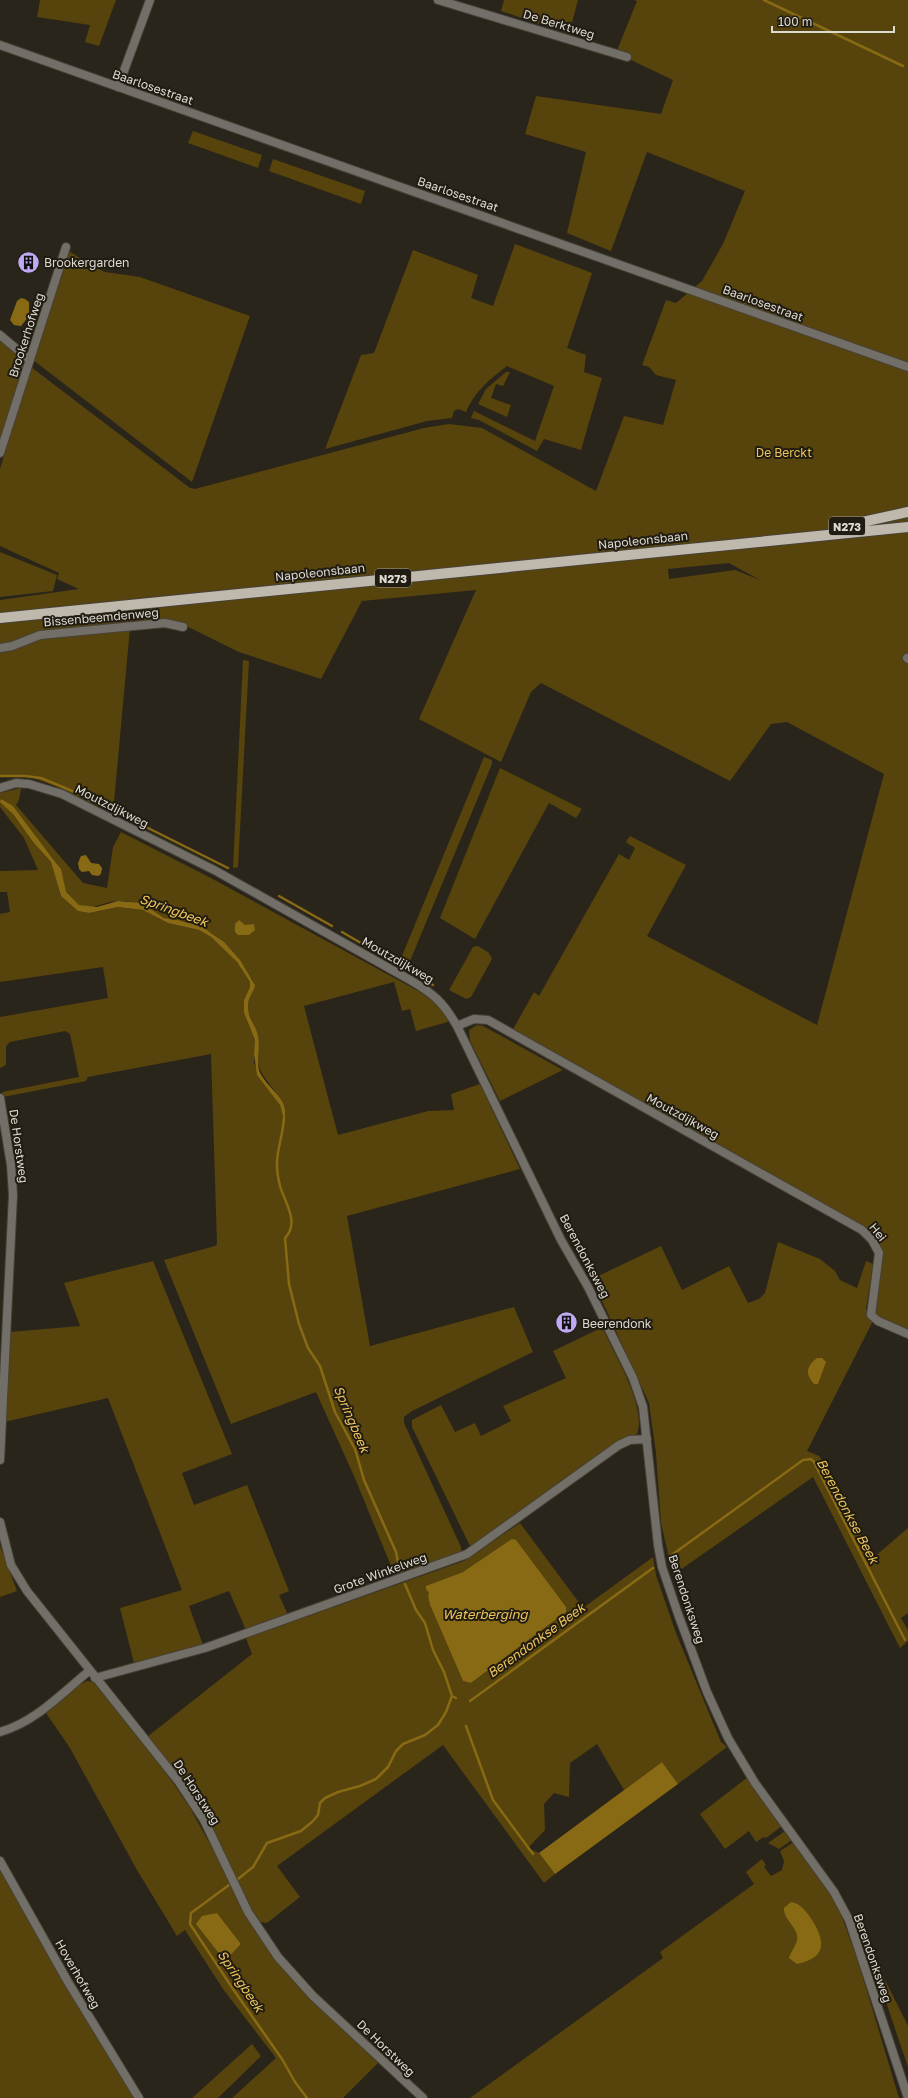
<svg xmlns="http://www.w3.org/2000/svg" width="908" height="2098" font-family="'Golos Text',sans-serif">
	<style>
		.green { fill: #57430c; fill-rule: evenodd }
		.water { fill: #886a15 }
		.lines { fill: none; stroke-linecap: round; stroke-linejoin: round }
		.stream { stroke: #886a15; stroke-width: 2.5 }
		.minor-casing { stroke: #474237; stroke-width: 10 }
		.tertiary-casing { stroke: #474237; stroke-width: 10 }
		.primary-casing { stroke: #474237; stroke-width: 12 }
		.minor { stroke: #726f69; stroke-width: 8 }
		.tertiary { stroke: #726f69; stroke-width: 8 }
		.primary { stroke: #beb9ac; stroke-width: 10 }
		.labels { text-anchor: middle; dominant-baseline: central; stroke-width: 4; stroke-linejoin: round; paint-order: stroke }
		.shield { fill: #211c11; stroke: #a5a198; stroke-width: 1 }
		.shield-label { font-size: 11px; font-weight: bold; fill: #dddad2 }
		.street-label { font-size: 12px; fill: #dddad2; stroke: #211c11 }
		.poi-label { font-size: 12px; fill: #dddad2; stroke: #211c11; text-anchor: start }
		.park-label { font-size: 12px; fill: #eec459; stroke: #211c11 }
		.water-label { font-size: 13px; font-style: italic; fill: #efc55a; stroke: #211c11 }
	</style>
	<rect width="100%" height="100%" fill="#2a251a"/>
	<path class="green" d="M40 0H116L99 46 85 42 90 25 37 17Z
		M504 0H578L569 34 501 11Z
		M634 0H908V1331L881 1321 874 1314 880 1256 866 1237 788 1188 512 1031 534 992 539 996 619 854 629 860 635 848 626 842 630 836 686 865 647 936 817 1025 884 774 787 722 771 724 730 781 541 683 531 692 501 762 419 719 476 590 362 601 321 679 239 652 176 621 39 633 0 646V623L706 551 692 544 0 614V600L79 589 57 579 59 573 0 546V469L31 367 190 488 195 489 424 428 449 424 482 428 596 491 624 416 663 425 676 380 656 375 649 367 642 365 666 300 676 303 702 281 723 244 745 191 647 152 611 251 567 233 586 152 525 134 536 96 661 114 673 80 616 53 637 1ZM729 563 760 580 735 570 669 579 668 569Z
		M193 131 262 155 258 168 188 143Z
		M273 159 365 191 361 204 269 171Z
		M515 244 592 273 567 348 586 355 584 372 602 378 581 450 544 439 537 451 479 420 471 418 474 411 535 441 554 386 507 366C490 379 474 392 466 412L458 409 454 411 452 418 427 421 325 449 361 355 374 353 413 250 478 275 471 298 493 306Z
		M69 251 94 267 105 272 140 277 250 316 192 482 33 360Z
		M0 340 23 359 25 366 0 442Z
		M506 372H510L503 386 496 384 491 398 511 405 507 417 478 404 486 389Z
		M0 552 57 575 53 591 0 597Z
		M130 628 113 813 58 787 30 777H0V651L40 637Z
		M243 660 249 661 238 867 233 868Z
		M484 757 492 760V764L405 973 397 968Z
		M500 768 582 809 576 818 549 803 475 939 440 918Z
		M21 788 19 800 16 805 83 883 107 888 113 847 121 832 209 877 420 992 436 1003 451 1021 416 1031 410 1009 402 1011 394 982 304 1006 338 1135 428 1111 454 1110 451 1094 480 1084 520 1169 347 1216 370 1346 514 1307 533 1352 412 1411 404 1417V1423L461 1547V1552L396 1578 354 1476 316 1392 231 1424 164 1260 215 1246 217 1244 211 1054 88 1077 86 1081 3 1097 2 1092 79 1077 70 1034 65 1031 10 1042 6 1046V1065L0 1068V1017L108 998 103 967 0 982V914L10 912 7 892H0V871L38 870 24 838 0 807V793ZM1 802 13 806 56 863C64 875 60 890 73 901 90 915 101 901 119 901 139 900 147 910 163 918 172 922 184 920 193 923 217 933 233 949 246 971 248 974 251 977 253 981 257 989 248 995 248 1003 247 1017 256 1025 258 1037 260 1046 256 1055 258 1064 262 1082 292 1102 284 1119L280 1105 254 1063 255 1040 244 1013V1000L250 987V982L237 962 211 937 199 930 168 923 143 910 118 907 89 913 78 911 61 896 51 862 33 842 13 814Z
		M478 946 489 953 492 959 471 997 466 999 449 990 473 947Z
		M477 1025 483 1026 563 1070 500 1101 470 1041 469 1030Z
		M778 1242 820 1259 835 1271 840 1280 857 1288 866 1261 873 1264 866 1309 873 1321 807 1451 819 1456 826 1466 873 1558 908 1528V1613L901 1618 908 1630V1641L900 1648 813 1477 673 1575 661 1523 656 1453 649 1403 592 1279 661 1246 682 1290 729 1266 748 1303 759 1299 765 1293Z
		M153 1261 232 1454 182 1473 194 1505 247 1485 289 1591 279 1595 288 1615 246 1630 229 1591 189 1606 203 1645 134 1663 120 1608 182 1590 108 1398 4 1422 10 1332 80 1326 64 1283Z
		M599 1329 604 1331C615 1355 647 1408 637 1434L618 1441 477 1544 470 1546 412 1427V1420L441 1405 455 1432 475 1423 481 1436 511 1421 503 1406 566 1378 553 1351Z
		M520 1523 583 1608 653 1557 656 1575 676 1633 721 1742 727 1747 678 1784 662 1762 624 1790 597 1744 570 1763 569 1797 554 1793 544 1804 545 1830 528 1848 539 1853 555 1874 544 1883 443 1745 277 1866 300 1897 267 1923 260 1922 238 1886 222 1851 147 1737 252 1654 246 1638 464 1561ZM476 1565 561 1616 471 1683 463 1681 430 1605 428 1596 430 1593 427 1586 463 1572Z
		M0 1546 17 1591 0 1597Z
		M87 1681 93 1682 113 1702 173 1783 190 1808 227 1875 237 1900 274 1959 290 1977 378 2063 343 2098H232L276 2058 223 1989 185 1930 177 1936 137 1870 70 1748 46 1713 79 1685ZM217 1913 241 1944 225 1961Z
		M748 1777 782 1826 766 1838 764 1837 756 1842 749 1831 725 1849 700 1814Z
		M785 1831 792 1840 779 1849 768 1843Z
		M794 1842 828 1890 842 1917 858 1961 899 2098H470L663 1958 660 1952 754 1884 746 1872 762 1859 766 1865 764 1867 771 1876 782 1870 784 1861 780 1851Z
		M0 1868 65 1985 135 2098H0Z
		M865 1940 908 2026V2067Z
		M252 2044 261 2056 218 2098H192Z"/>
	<path class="water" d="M21 298 25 299 29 302V316L21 326 14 325 10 320 17 301Z
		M1 799 13 806 56 863 61 869 66 892 79 905 97 907 118 901 141 903 164 918 177 920 201 926 224 942 240 960 255 985C254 992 248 997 248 1005 248 1021 256 1024 258 1036 261 1049 255 1061 260 1073 268 1089 291 1100 284 1120L280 1105 257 1075 254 1054 255 1040 244 1013V1000L250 987V982L237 962 211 937 199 930 168 923 143 910 118 907 89 913 78 911 61 896 51 862 33 842 13 814 0 802Z
		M86 855 91 863 99 864 102 868 101 874 98 876 92 875 89 871 82 872 79 869 78 863 81 856Z
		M239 920 245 925 254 924 255 930 249 935H238L235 932V924Z
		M817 1358H822L826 1362 818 1384H814C805 1374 806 1367 817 1358Z
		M512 1539 516 1540 566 1607V1612L471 1683 463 1681 430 1605 428 1596 429 1593 426 1589V1586L463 1572Z
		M662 1762 678 1784 555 1874 539 1853Z
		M791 1902C800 1903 807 1912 812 1920 826 1942 826 1958 797 1964L789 1958C791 1951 796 1946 797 1940 800 1929 783 1920 784 1908Z
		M217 1913 241 1944 225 1961 196 1924 202 1916Z"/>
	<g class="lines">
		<path class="stream" d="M764 0 903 66
			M0 776H25L41 778 77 793
			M88 799 122 815
			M136 822 228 868
			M279 896 332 926
			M342 932 399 965
			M417 976 433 985
			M284 1118C282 1145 272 1156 280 1186 285 1203 300 1223 285 1238L289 1284 299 1324 308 1348 320 1366 335 1412 355 1449 364 1480 396 1552 400 1572
			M669 1557 803 1460 811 1459 814 1462 905 1640
			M452 1696 456 1698
			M470 1701 653 1568
			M466 1726 493 1800 533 1854
			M238 1879 253 1867 267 1843 301 1831 313 1821 318 1815 320 1803 325 1798 338 1792 360 1786 376 1779 388 1767 396 1751 403 1744 425 1735 438 1725 446 1712 452 1696 444 1672 433 1650 425 1623 416 1610 405 1584
			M229 1885 191 1913 190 1924 233 1989 282 2059 295 2082 307 2098"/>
		<defs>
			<path id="minor" d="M438 0 627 57
				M118 87 150 0
				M0 335 30 360
				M0 453 66 247
				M0 648 12 646 40 635 165 623 183 627
				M907 658 908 659
				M0 788 16 783 29 784 62 794 216 871 410 980C434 994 443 1002 457 1026L561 1240 588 1287 633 1378 643 1407 658 1545 662 1567 678 1614 707 1692 728 1738 755 1783 834 1892 849 1920 908 2098
				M457 1026 474 1019 488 1020 862 1230 872 1240 879 1253 871 1315 878 1321 908 1334
				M0 1098 11 1165 13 1195 0 1460
				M0 1522 11 1565 27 1591 179 1782 204 1820 248 1912 278 1957 313 1996 423 2098
				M95 1678 205 1648 467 1554 619 1445 630 1440 647 1439
				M0 1732C35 1722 61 1694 89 1671
				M0 1861 68 1982 139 2098"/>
			<path id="tertiary" d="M0 45 908 367"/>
			<path id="primary" d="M835 528 908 512
				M0 618 908 527"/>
		</defs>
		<use href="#minor" class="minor-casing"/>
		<use href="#tertiary" class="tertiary-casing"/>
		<use href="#primary" class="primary-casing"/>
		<use href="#minor" class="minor"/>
		<use href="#tertiary" class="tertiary"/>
		<use href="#primary" class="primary"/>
	</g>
	<defs>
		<symbol id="building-disc" viewBox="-11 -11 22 22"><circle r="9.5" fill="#bfa9f4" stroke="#211c11"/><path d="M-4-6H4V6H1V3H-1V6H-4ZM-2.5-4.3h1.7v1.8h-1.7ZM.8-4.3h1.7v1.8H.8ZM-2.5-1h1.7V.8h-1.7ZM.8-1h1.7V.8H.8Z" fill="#111"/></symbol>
	</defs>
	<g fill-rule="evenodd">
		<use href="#building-disc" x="16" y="250" width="25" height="25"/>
		<use href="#building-disc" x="554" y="1310" width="25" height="25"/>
	</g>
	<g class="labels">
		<g class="shield">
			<rect x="829" y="517" width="36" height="18" rx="3"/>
			<rect x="375" y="569" width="36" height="18" rx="3"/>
		</g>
		<g class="shield-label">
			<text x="847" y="526">N273</text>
			<text x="393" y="578">N273</text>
		</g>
		<g class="street-label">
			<text transform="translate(559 24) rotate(17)">De Berktweg</text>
			<text transform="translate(153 87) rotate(19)">Baarlosestraat</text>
			<text transform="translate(458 194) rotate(19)">Baarlosestraat</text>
			<text transform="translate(763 303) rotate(20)">Baarlosestraat</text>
			<text transform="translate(26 335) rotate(-72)">Brookerhofweg</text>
			<text transform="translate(643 540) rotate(-6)">Napoleonsbaan</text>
			<text transform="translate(320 572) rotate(-6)">Napoleonsbaan</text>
			<text transform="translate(101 617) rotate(-5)">Bissenbeemdenweg</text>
			<text transform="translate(112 806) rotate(27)">Moutzdijkweg</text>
			<text transform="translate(398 960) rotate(30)">Moutzdijkweg</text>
			<text transform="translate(683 1116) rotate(29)">Moutzdijkweg</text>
			<text transform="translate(19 1146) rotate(82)">De Horstweg</text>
			<text transform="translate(878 1232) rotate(51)">Hei</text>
			<text transform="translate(585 1256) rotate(62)">Berendonksweg</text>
			<text transform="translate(380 1573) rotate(-20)">Grote Winkelweg</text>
			<text transform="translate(687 1599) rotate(72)">Berendonksweg</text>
			<text transform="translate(197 1792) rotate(57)">De Horstweg</text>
			<text transform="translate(873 1958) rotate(71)">Berendonksweg</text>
			<text transform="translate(78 1974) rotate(60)">Hoverhofweg</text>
			<text transform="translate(386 2048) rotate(44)">De Horstweg</text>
		</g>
		<g class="poi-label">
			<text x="44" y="262">Brookergarden</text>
			<text x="582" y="1323">Beerendonk</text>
		</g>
		<g class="park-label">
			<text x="784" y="452">De Berckt</text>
		</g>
		<g class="water-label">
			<text transform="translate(174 910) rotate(20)">Springbeek</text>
			<text transform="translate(352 1419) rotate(67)">Springbeek</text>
			<text transform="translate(848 1511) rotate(62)">Berendonkse Beek</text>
			<text x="485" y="1614">Waterberging</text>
			<text transform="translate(536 1640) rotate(-36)">Berendonkse Beek</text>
			<text transform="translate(241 1981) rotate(56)">Springbeek</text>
		</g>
	</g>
	<path d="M772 26v6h122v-6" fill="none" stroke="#dddad2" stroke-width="2"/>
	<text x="778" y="26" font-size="12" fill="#dddad2" stroke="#211c11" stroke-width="3" paint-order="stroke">100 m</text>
</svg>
